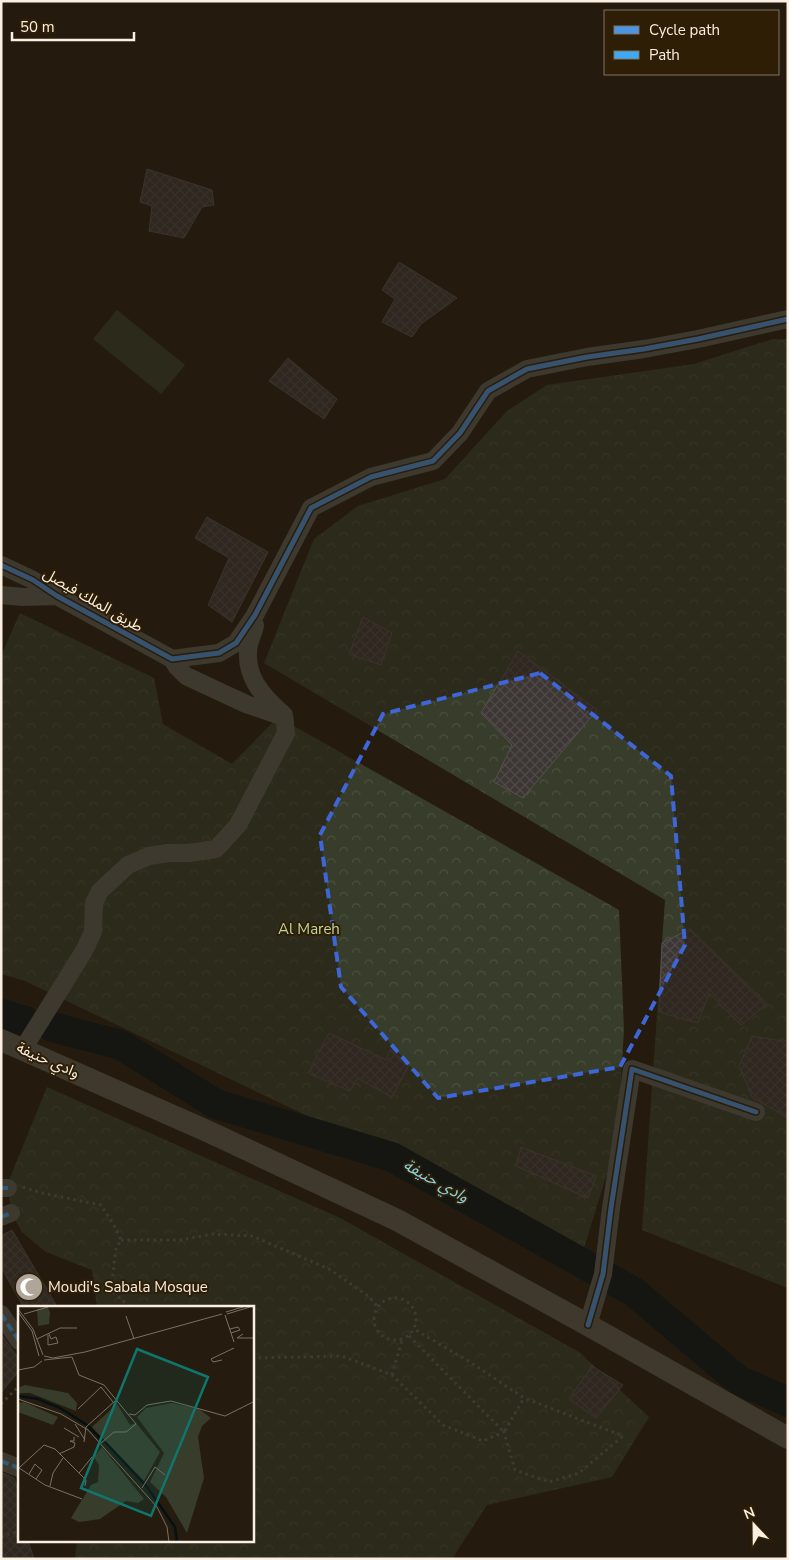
<svg xmlns="http://www.w3.org/2000/svg" width="789" height="1560" font-family="'Nunito Sans','Noto Sans Arabic',sans-serif">
	<style>
		.park { fill: url(#park-crowns) }
		.pitch { fill: #373d2a }
		.lines { fill: none; stroke-linecap: round; stroke-linejoin: round }
		.river { stroke: #031114; stroke-width: 30 }
		.building { fill: url(#building-cross-hatch); stroke: #565050 }
		.path { stroke: #5f5d55; stroke-width: 3; stroke-dasharray: 2.5 4; stroke-linecap: butt }
		.minor { stroke: #5c5d56; stroke-width: 18 }
		.major { stroke: #5d5c52; stroke-width: 22 }
		.quiet { stroke: #3fa9f5; stroke-width: 4; stroke-dasharray: 8 4; stroke-linecap: butt }
		.cycleway-casing { stroke: #2e1e06; stroke-width: 8 }
		.cycleway { stroke: #4d94e3; stroke-width: 5 }
		.marked { fill: none; stroke: #3e66d9; stroke-width: 4; stroke-dasharray: 10 6; stroke-linejoin: round }
		.labels { text-anchor: middle; dominant-baseline: central; stroke-width: 4; stroke-linejoin: round; paint-order: stroke }
		.street-label { font-size: 15px; fill: #faefe1; stroke: #2e1e06 }
		.park-label { font-size: 15px; fill: #bfd79d; stroke: #2e1e06 }
		.poi-label { font-size: 15px; fill: #faefe1; stroke: #2e1e06; text-anchor: start }
		.water-label { font-size: 16px; font-style: italic; fill: #85d4e6; stroke: #2e1e06 }
		.inset-river { fill: none; stroke: #031114; stroke-width: 2.5 }
		.inset-road { fill: none; stroke: #7a7063; stroke-width: 1 }
		.view { fill: #0f766e; fill-opacity: 0.15; stroke: #0f766e; stroke-width: 2.5 }
		.inset-edge { fill: none; stroke: #faefe1; stroke-width: 2.5 }
	</style>
	<defs>
		<pattern id="park-crowns" width="20" height="18" patternUnits="userSpaceOnUse" patternTransform="scale(1.25)"><rect width="20" height="18" fill="#373d2a"/><path d="M2 6a3 3 0 1 1 6 0M12 15a3 3 0 1 1 6 0" fill="none" stroke="#4b503e"/></pattern>
		<pattern id="building-cross-hatch" width="8" height="8" patternUnits="userSpaceOnUse" patternTransform="scale(1.25)"><rect width="8" height="8" fill="#3c3635"/><path d="M0 0l8 8M0 8l8-8" fill="none" stroke="#4f4a48"/></pattern>
	</defs>
	<rect width="100%" height="100%" fill="#251c0f"/>
	<path class="park" d="M773 339H788V1288L642 1230 665 900 264 663 314 539 358 506 445 479 507 411 547 385 694 364Z
		M20 613 154 678 163 724 232 764 278 717 619 910 624 1030 617 1141 584 1248 25 981 1 974V656Z
		M47 1087 340 1218 579 1352 649 1417 612 1477 487 1505 452 1559H75L77 1541H252V1308L97 1307 92 1270 46 1252 22 1232 11 1213 8 1183Z"/>
	<path class="pitch" d="M117 310 185 365 161 394 93 339Z"/>
	<g class="lines">
		<path class="river" d="M1 1014 25 1021
			M52 1027 121 1045 216 1104 392 1157 634 1292 738 1380 788 1402"/>
	</g>
	<path class="building" d="M147 169 212 190 214 205 202 207 184 238 149 231 152 206 140 202Z
		M399 262 457 298 421 324 412 337 382 322 395 299 382 290Z
		M288 358 337 399 324 419 269 381Z
		M207 517 268 552 232 622 208 605 229 558 195 538Z
		M363 617 392 633 381 665 349 654Z
		M518 651 597 710 523 798 494 782 512 745 481 713Z
		M690 929 767 1004 741 1025 709 993 698 1023 659 1012 662 943Z
		M329 1033 386 1060 390 1050 409 1065 392 1097 357 1078 350 1091 308 1073Z
		M752 1036 788 1042V1118L752 1097 739 1066Z
		M521 1147 596 1176 588 1198 516 1166Z
		M12 1230 32 1264 58 1308H24L1 1267V1236Z
		M1 1334 19 1359V1371L1 1393Z
		M592 1366 623 1385 596 1418 569 1399Z
		M1 1472 14 1478 19 1492V1541H28L34 1559H1Z"/>
	<g class="lines">
		<path class="path" d="M23 1187 42 1193 101 1205 114 1225 121 1240 116 1248 111 1290 131 1308
			M121 1240H180L213 1234 252 1236 329 1269 368 1296 378 1307
			M374 1319a21 21 0 1 1 42 0a21 21 0 1 1-42 0Z
			M409 1336 504 1432 524 1398
			M252 1358 342 1356 392 1375 443 1425 483 1441 504 1432 515 1470 549 1482 579 1473 623 1436 524 1398 470 1362 414 1329
			M392 1375 402 1340
			M1 1404 19 1386
			M1 1537 19 1531"/>
		<path class="minor" d="M1 565 33 580 57 596 172 659
			M1 595 23 597 57 596
			M172 659 219 653 236 643 255 615 311 508 371 477 433 461 460 433 488 391 527 369 587 357 644 349 698 339 788 319
			M172 659 177 667 186 676 246 704 278 715
			M23 1049 84 951 93 932 94 903 100 891 128 865 149 856 168 853H189L216 849 238 825 286 733 284 715C262 696 243 675 249 644 251 637 254 632 255 625
			M1 1188H8
			M1 1217 11 1213
			M1 1314 19 1341
			M588 1325 603 1274 611 1208 632 1069 756 1112
			M1 1461 19 1468"/>
		<path class="major" d="M1 1040 207 1131 397 1220 588 1325 788 1438"/>
		<path class="quiet" d="M1 1188H8
			M1 1217 11 1213
			M1 1314 19 1341
			M1 1461 19 1468"/>
		<defs>
			<path id="cycleway" d="M1 565 33 580 57 596 172 659 219 653 236 643 255 615 311 508 371 477 433 461 460 433 488 391 527 369 587 357 644 349 698 339 788 319
				M588 1325 603 1274 611 1208 632 1069 756 1112"/>
		</defs>
		<use href="#cycleway" class="cycleway-casing"/>
		<use href="#cycleway" class="cycleway"/>
	</g>
	<path d="M0 0H789V1560H0ZM540 673 671 776 685 945 620 1067 438 1098 341 987 320 835 383 714Z" fill="#251c0f" fill-opacity=".55" fill-rule="evenodd"/>
	<path class="marked" d="M540 673 671 776 685 945 620 1067 438 1098 341 987 320 835 383 714Z"/>
	<defs>
		<symbol id="mosque-disc" viewBox="-11 -11 22 22"><circle r="9.5" fill="#afa598" stroke="#2e1e06"/><path d="M3.5-4.9A6 6 0 1 0 3.5 4.9A5 5 0 1 1 3.5-4.9Z" fill="#fff"/></symbol>
	</defs>
	<g fill-rule="evenodd">
		<use href="#mosque-disc" x="13" y="1271" width="32" height="32"/>
	</g>
	<g class="labels">
		<g class="street-label">
			<text transform="translate(93 600) rotate(30)">طريق الملك فيصل</text>
			<text transform="translate(48 1060) rotate(24)">وادي حنيفة</text>
		</g>
		<g class="park-label">
			<text x="309" y="929">Al Mareh</text>
		</g>
		<g class="poi-label">
			<text x="48" y="1287">Moudi's Sabala Mosque</text>
		</g>
		<g class="water-label">
			<text transform="translate(436 1181) rotate(29)">وادي حنيفة</text>
		</g>
	</g>
	<g transform="translate(18 1306)">
		<rect width="236" height="236" fill="#251c0f"/>
		<path d="M30 2 32 6 31 18 20 20 19 3ZM7 79 50 87 59 97 58 105 12 87H0L2 81ZM6 96 40 111 35 119 0 106V97ZM154 97 181 103 193 112 184 120 180 131 186 172 169 227 148 191 132 176 146 147 119 111 128 102ZM99 98 112 119 118 117 142 146 126 175 74 121ZM84 141 126 193 120 197 108 195 82 213 61 216 53 212 73 179 80 176 81 159 76 151Z" fill="#373d2a"/>
		<path class="inset-river" d="M0 90 20 93 42 102 69 119 85 135M87 136 129 181 157 221 159 236"/>
		<path class="inset-road" d="M0 3 15 23 25 49M0 6 14 25 21 50M208 6 225 1M6 8 30 1M209 8 232 1M207 9 216 36M108 10 116 33M212 23 220 21 222 24 213 27M225 28 219 32H237M30 29V39L40 37 38 31 33 33 31 28M19 33 42 22H59M26 50 35 52 67 46 204 8M26 54 54 51 61 69 86 79 118 118M204 54 195 56 193 53 216 42M0 64 16 61 24 55M0 93 43 108 70 124 139 201 149 221 151 236M60 103 83 81 95 96M111 108 117 109 129 99 153 95 207 110 237 95M57 118 67 134M46 122 61 131M66 136 68 121 97 95M83 137 96 126H108L118 118M41 148 56 141 57 137 52 135H56V131M1 162 26 139 37 143 68 174 67 180M1 162 27 179 64 193M61 167 74 151M11 168 17 158 20 161 24 164 18 173M32 180 35 167 45 152M124 182 137 161 147 169"/>
		<path class="view" d="M119 43 190 71 133 210 63 182Z"/>
		<rect width="236" height="236" class="inset-edge"/>
	</g>
	<rect width="789" height="1560" fill="none" stroke="#faefe1" stroke-width="5"/>
	<rect x="604" y="10" width="175" height="65" fill="#2e1e06" stroke="#80725e"/>
	<rect x="614" y="26" width="25" height="8" fill="#4d94e3" stroke="#80725e"/>
	<text x="649" y="35" font-size="15" fill="#faefe1">Cycle path</text>
	<rect x="614" y="51" width="25" height="8" fill="#3fa9f5" stroke="#80725e"/>
	<text x="649" y="60" font-size="15" fill="#faefe1">Path</text>
	<g transform="translate(754 1525) rotate(338)" stroke="#2e1e06" stroke-width="4" paint-order="stroke">
	<path d="M0-4L9 19L0 12L-9 19Z" fill="#faefe1"/>
	<text y="-8" font-size="14" font-weight="bold" text-anchor="middle" fill="#faefe1">N</text>
	</g>
	<path d="M12 32v8h122v-8" fill="none" stroke="#faefe1" stroke-width="2.5"/>
	<text x="20" y="32" font-size="15" fill="#faefe1" stroke="#2e1e06" stroke-width="4" paint-order="stroke">50 m</text>
</svg>
